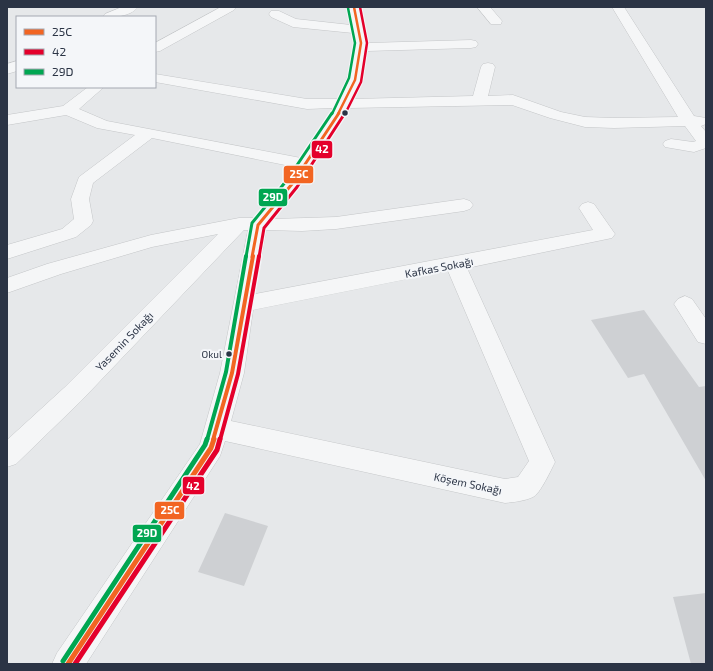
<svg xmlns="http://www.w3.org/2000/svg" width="713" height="671" font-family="'Exo 2',sans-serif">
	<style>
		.building { fill: #ced0d3 }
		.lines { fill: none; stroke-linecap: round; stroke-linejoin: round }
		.minor-casing { stroke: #c4c6c8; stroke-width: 1 }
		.minor { fill: #f5f6f7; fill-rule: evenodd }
		.bus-1-far3-casing { stroke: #f4f6f9; stroke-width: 4.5 }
		.bus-1-far2-casing { stroke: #f4f6f9; stroke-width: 5.5 }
		.bus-1-far1-casing { stroke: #f4f6f9; stroke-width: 7 }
		.bus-1-casing { stroke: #f4f6f9; stroke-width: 8 }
		.bus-2-far3-casing { stroke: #f4f6f9; stroke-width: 4.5 }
		.bus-2-far2-casing { stroke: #f4f6f9; stroke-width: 5.5 }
		.bus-2-far1-casing { stroke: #f4f6f9; stroke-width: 7 }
		.bus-2-casing { stroke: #f4f6f9; stroke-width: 8 }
		.bus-3-far3-casing { stroke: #f4f6f9; stroke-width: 4.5 }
		.bus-3-far2-casing { stroke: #f4f6f9; stroke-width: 5.5 }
		.bus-3-far1-casing { stroke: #f4f6f9; stroke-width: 7 }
		.bus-3-casing { stroke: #f4f6f9; stroke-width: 8 }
		.bus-1-far3 { stroke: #f26522; stroke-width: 2.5 }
		.bus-1-far2 { stroke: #f26522; stroke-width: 3 }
		.bus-1-far1 { stroke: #f26522; stroke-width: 4 }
		.bus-1 { stroke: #f26522; stroke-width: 5 }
		.bus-2-far3 { stroke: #e4002b; stroke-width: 2.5 }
		.bus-2-far2 { stroke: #e4002b; stroke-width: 3 }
		.bus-2-far1 { stroke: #e4002b; stroke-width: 4 }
		.bus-2 { stroke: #e4002b; stroke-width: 5 }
		.bus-3-far3 { stroke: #00a651; stroke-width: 2.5 }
		.bus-3-far2 { stroke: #00a651; stroke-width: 3 }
		.bus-3-far1 { stroke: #00a651; stroke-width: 4 }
		.bus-3 { stroke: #00a651; stroke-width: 5 }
		.bus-dot { fill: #2b3445; stroke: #f4f6f9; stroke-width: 1.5 }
		.labels { text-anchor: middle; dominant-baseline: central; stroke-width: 4; stroke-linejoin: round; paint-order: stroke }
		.bus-label { font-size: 10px; fill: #2b3445; stroke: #f4f6f9; text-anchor: end }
		.street-label { font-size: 11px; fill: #2b3445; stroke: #f4f6f9 }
		.line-badge { stroke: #f4f6f9; stroke-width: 1.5 }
		.badge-label { font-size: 11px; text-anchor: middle; font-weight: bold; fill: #fff }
	</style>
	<rect width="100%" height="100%" fill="#e6e8ea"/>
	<path class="building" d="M644 310 699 387 706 386V481L644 374 628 378 591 320Z
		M225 513 268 526 244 586 198 572Z
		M706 593V664H691L673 597Z"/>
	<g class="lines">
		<defs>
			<path id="minor" d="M122 7H138C130 17 114 17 103 17L105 14Z
				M221 7H236L234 10 160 51 155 52V43Z
				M348 7H360L368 43 471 40 476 41 478 44 476 47 471 48 367 51 362 80 353 99 473 96 481 67 483 64 488 63 493 64 495 67 488 96 513 95 561 112 585 117 614 118 678 117 612 7H624L694 116 706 118V124L701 126 706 132V148L694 152 665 147 663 144 665 141 671 139 693 142 696 141 685 126 614 128 585 127 550 118 512 105 349 108 301 184 273 219 336 217 464 199 470 201 473 205 470 209 464 211 336 229 302 231 266 230 255 294 593 230 579 208 582 204 588 202 594 204 615 234 612 238 467 268 555 462C551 470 540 494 533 497 525 501 514 502 505 503L225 441 220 456 86 664H52L57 653 200 444 220 373 248 230H244L81 401 16 464 7 467V440L65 387 218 234 152 247 61 274 7 293V278L47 264 151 235 239 218H254L285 181 295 167 152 138 93 183 89 199 93 221 91 225 76 237 7 259V245L62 229 74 219 71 199 79 177 135 135 97 128 66 115 7 125V115L63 106 88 87H104L79 109 107 121 301 158 333 108 307 109 155 82V74L307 99H338C348 79 356 55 353 33L293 27 271 17 269 14 271 11H279L296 19 351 25ZM448 271 529 461 518 477 505 479 231 421 244 373 253 310Z
				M477 7H490L502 21 501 24H491Z
				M17 61V71L7 74V64Z
				M685 296 692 299 706 319V344L698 342 674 304 678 299Z"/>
		</defs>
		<use href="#minor" class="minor-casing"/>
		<use href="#minor" class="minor"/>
		<defs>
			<path id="bus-1-far3" d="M338 114 355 80 361 43 354 7"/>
			<path id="bus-1-far2" d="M252 257 258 225 292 184 339 113"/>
			<path id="bus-1-far1" d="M213 440 232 373 253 256"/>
			<path id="bus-1" d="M68 664 211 448 214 439"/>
			<path id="bus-2-far3" d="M345 114 361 82 367 43 360 7"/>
			<path id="bus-2-far2" d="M259 257 264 228 297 187 345 113"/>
			<path id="bus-2-far1" d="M220 440 238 374 259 256"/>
			<path id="bus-2" d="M75 664 217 450 220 439"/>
			<path id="bus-3-far3" d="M332 114 349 78 355 43 348 8"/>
			<path id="bus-3-far2" d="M246 257 252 223 287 180 332 113"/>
			<path id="bus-3-far1" d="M207 440 226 372 246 256"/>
			<path id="bus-3" d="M63 661 205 445 207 439"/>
		</defs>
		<use href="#bus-1-far3" class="bus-1-far3-casing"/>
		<use href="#bus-1-far2" class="bus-1-far2-casing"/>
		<use href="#bus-1-far1" class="bus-1-far1-casing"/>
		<use href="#bus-1" class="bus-1-casing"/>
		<use href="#bus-2-far3" class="bus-2-far3-casing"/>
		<use href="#bus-2-far2" class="bus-2-far2-casing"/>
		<use href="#bus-2-far1" class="bus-2-far1-casing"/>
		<use href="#bus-2" class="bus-2-casing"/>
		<use href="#bus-3-far3" class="bus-3-far3-casing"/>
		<use href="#bus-3-far2" class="bus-3-far2-casing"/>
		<use href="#bus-3-far1" class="bus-3-far1-casing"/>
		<use href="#bus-3" class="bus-3-casing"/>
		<use href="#bus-1-far3" class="bus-1-far3"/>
		<use href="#bus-1-far2" class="bus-1-far2"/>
		<use href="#bus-1-far1" class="bus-1-far1"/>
		<use href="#bus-1" class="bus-1"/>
		<use href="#bus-2-far3" class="bus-2-far3"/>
		<use href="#bus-2-far2" class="bus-2-far2"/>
		<use href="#bus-2-far1" class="bus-2-far1"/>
		<use href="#bus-2" class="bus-2"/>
		<use href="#bus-3-far3" class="bus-3-far3"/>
		<use href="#bus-3-far2" class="bus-3-far2"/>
		<use href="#bus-3-far1" class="bus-3-far1"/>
		<use href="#bus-3" class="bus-3"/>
	</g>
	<g class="bus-dot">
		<circle cx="345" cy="113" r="3.5"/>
		<circle cx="229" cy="354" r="3.5"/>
	</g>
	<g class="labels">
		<g class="bus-label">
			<text x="222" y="354">Okul</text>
		</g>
		<g class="street-label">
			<text transform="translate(439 267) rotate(-11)">Kafkas Sokağı</text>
			<text transform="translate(124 341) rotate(-46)">Yasemin Sokağı</text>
			<text transform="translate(468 483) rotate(12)">Köşem Sokağı</text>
		</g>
	</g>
	<g class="line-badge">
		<rect x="311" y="140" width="22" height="19" rx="4" fill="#e4002b"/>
		<rect x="283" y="165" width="31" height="19" rx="4" fill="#f26522"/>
		<rect x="258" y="188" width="30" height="19" rx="4" fill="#00a651"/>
		<rect x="182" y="476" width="23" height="19" rx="4" fill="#e4002b"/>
		<rect x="154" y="501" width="31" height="19" rx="4" fill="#f26522"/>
		<rect x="132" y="524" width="30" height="19" rx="4" fill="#00a651"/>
	</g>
	<g class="badge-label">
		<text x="322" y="153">42</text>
		<text x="299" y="178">25C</text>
		<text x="273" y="201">29D</text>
		<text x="193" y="490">42</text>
		<text x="170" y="514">25C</text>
		<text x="147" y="537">29D</text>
	</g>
	<rect width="713" height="671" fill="none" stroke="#2b3445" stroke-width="16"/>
	<rect x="16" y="16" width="140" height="72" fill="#f4f6f9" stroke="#a4a8b1"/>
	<rect x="24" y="29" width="20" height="6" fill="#f26522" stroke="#a4a8b1"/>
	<text x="52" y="36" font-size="12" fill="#2b3445">25C</text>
	<rect x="24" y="49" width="20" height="6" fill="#e4002b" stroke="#a4a8b1"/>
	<text x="52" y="56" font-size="12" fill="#2b3445">42</text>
	<rect x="24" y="69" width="20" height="6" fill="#00a651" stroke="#a4a8b1"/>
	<text x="52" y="76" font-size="12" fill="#2b3445">29D</text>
</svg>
